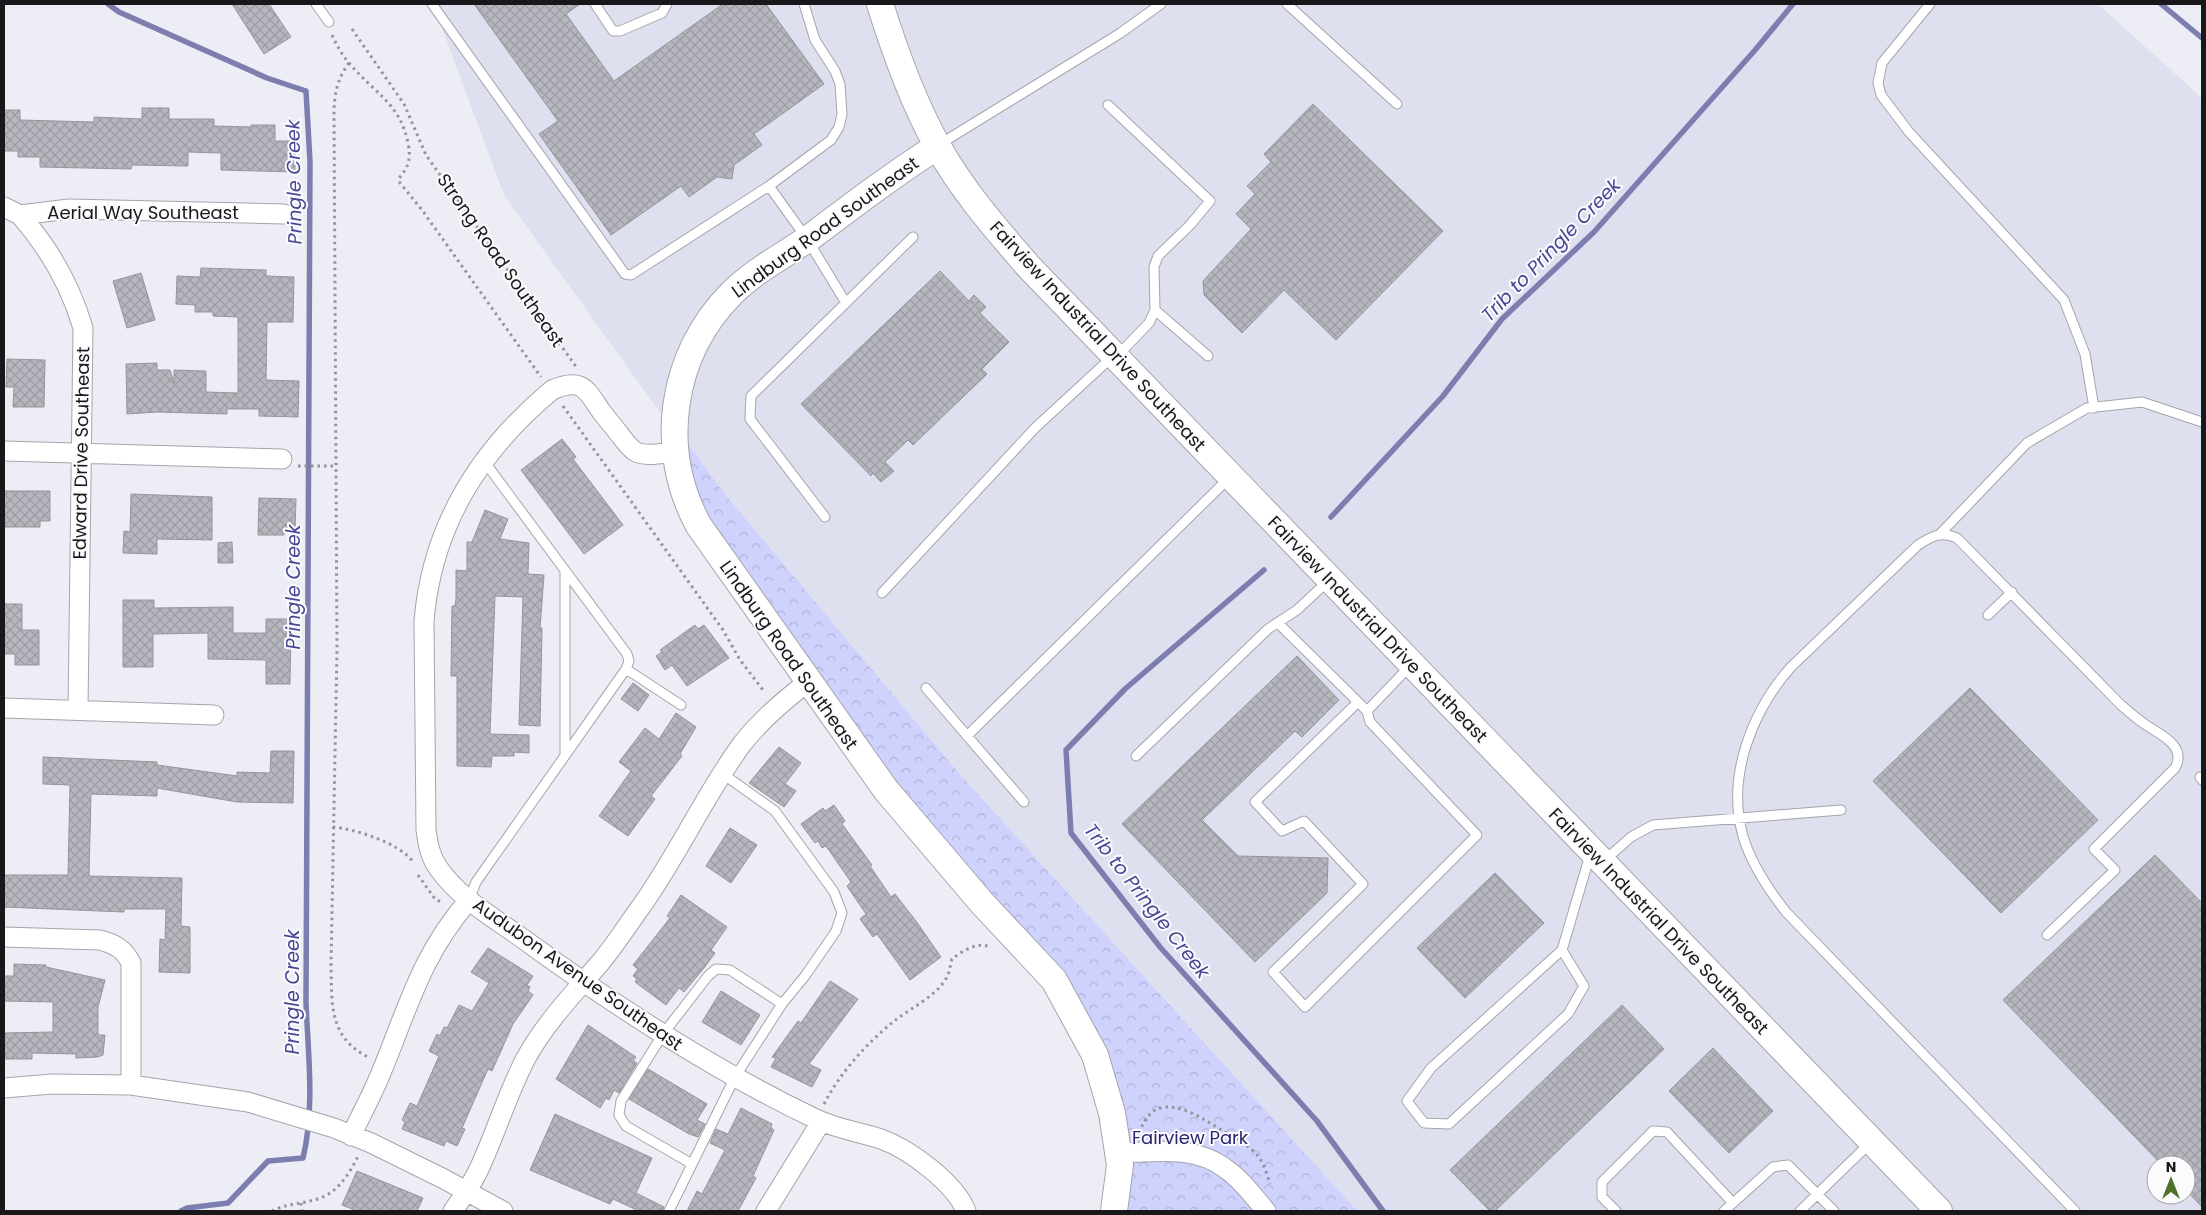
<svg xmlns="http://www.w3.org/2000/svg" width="2206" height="1215" font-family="Poppins,sans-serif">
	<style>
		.built { fill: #dfe0ef; fill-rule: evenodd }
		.park { fill: url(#park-crowns) }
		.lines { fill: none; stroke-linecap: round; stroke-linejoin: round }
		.stream { stroke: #7b7eae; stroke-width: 5.5 }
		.building { fill: url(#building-cross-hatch); stroke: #95969c }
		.lane-casing { stroke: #a4a5ac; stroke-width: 11 }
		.street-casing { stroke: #a4a5ac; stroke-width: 21 }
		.secondary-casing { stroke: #a4a5ac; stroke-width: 28 }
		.path { stroke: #939499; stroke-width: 3; stroke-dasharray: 2.5 4; stroke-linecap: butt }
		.lane { stroke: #fff; stroke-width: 9 }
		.street { stroke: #fff; stroke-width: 19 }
		.secondary { stroke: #fff; stroke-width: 26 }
		.labels { text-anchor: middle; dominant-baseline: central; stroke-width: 4; stroke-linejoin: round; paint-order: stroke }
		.street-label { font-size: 18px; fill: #18181b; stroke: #fbfbfe }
		.park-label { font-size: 18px; fill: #2b2470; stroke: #fbfbfe }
		.water-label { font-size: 19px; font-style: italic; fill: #474594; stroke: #fbfbfe }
	</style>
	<defs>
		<pattern id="park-crowns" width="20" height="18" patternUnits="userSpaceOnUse" patternTransform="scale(1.25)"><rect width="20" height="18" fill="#ced2fd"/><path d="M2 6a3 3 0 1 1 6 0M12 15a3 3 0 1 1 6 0" fill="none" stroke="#b0b4d8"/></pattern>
		<pattern id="building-cross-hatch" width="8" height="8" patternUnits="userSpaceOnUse" patternTransform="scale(1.25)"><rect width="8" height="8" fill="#b6b7be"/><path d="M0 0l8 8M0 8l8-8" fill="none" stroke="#9c9da3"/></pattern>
	</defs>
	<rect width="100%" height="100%" fill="#edeef5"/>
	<path class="built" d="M433 4H2098L2202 98V1211H1353L889 732 504 195ZM2156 1165H2186V1195H2156Z"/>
	<path class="park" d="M674 425 723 492 956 770 1357 1211H1114L1095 1055 711 545Z"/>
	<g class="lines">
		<path class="stream" d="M108 4 119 12 267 78 306 91 310 162 306 1003C308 1053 315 1108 303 1158L268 1161 228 1203 187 1208 181 1211
			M2161 4 2202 38
			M1331 517 1443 396 1502 319 1594 232 1756 49 1793 4
			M1264 570 1125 689 1066 750 1071 833 1160 947 1317 1121 1383 1211"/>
	</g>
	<path class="building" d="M232 4H269L291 37 264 54Z
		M474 4H580L566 14 614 81 723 4H766L824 84 754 134 762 145 734 165 732 179 717 177 689 197 681 186 611 235 539 134 558 121Z
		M1313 104 1443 231 1336 340 1284 290 1242 333 1204 295 1203 281 1251 229 1236 214 1255 194 1247 186 1271 162 1264 154Z
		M142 108H169V119H214V126L251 127V125H275V141H295V172L221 170V153L188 152V166L132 165 131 169 40 167V157H18V151H4V110H20V120L94 122V117L142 119Z
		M201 268 266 270V276L294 277 293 322H267L266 380 299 381 298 417 259 416V409H227V414L157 412 127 414 126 364 157 363V370H170L174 383V370L206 371V392L238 393V317L213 316V312H195V305L176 304 177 276 200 277Z
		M940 271 969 301 974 295 986 307 980 313 1009 342 982 369 987 374 913 445 908 440 885 462 894 471 881 482 873 473 871 476 801 404Z
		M141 273 155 320 127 328 113 281Z
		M7 359 45 360 44 407H13L14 387H6Z
		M562 439 576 457 573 459 623 525 584 554 521 470Z
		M4 491H50V521H40V527H4Z
		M131 494 212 497V540L157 539V554L123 553 124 531 130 532Z
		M259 498 296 499 295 531H284V535H258Z
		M485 510 508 519 500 539 529 543 528 574 544 575 540 628H542L540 726 519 725 523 597 495 596 490 734 529 735V753L514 752V756H492L491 767 457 766V676H451L452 606H455L456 598V570L467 571V542H472Z
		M232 542 233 563H218V543Z
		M123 600H154V608L233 607V633H266V619H291L290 684H266V660L208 659V633L153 634V667H123Z
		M4 604H22V630H39V665H15V654H4Z
		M695 625 698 629 704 625 729 658 687 686 672 665 665 670 656 656 662 652 660 650Z
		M1297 656 1339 700 1302 737 1295 731 1202 820 1238 856 1328 858 1327 893 1255 962 1122 824Z
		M633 683 649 695 638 711 621 699Z
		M1970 688 2098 820 2001 913 1873 781Z
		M676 713 696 727 680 754 682 756 651 796 655 799 628 836 599 816 631 771 619 762 645 728 659 739Z
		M779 747 801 763 785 784 796 791 784 807 749 783Z
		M271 751H294L293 803 237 802 157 788V796L91 794 89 876 182 878 181 926 190 927V973L159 972 160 939 165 940 166 909H124V912L4 907V875H68L70 785 43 784V757L157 762V765L237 776V772L270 773Z
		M834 805 845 821 842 824 872 865 870 866 891 897 895 894 916 921 941 957 910 980 877 934 873 937 860 919 866 914 847 886 851 882 826 846 822 848 818 841 815 843 801 824 823 808 825 811Z
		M730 828 757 845 731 883 706 866Z
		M2155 855 2202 903V1207L2186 1190V1165H2162L2003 1000Z
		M1495 873 1544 923 1465 998 1417 948Z
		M681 895 727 927 711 950 715 953 704 968 684 992 679 988 666 1005 635 982 637 979 633 976 638 969 633 965 670 918 667 916Z
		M488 948 533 976 527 985 530 987 528 991 533 995 513 1024 492 1071 488 1069 462 1128 465 1129 457 1146 446 1141 444 1146 402 1129 405 1122 402 1120 410 1103 417 1106 439 1056 429 1051 437 1034 440 1036 444 1027 447 1028 459 1005 472 1011 489 983 471 972Z
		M14 964 46 965V967L105 980 98 1007V1035H105L103 1055 98 1057 76 1058V1054L32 1053V1059H4V1033L53 1032V1002L4 1001V976H14Z
		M830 981 858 999 809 1064 821 1070 812 1087 771 1067 776 1058 772 1057 798 1021 801 1023Z
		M721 991 760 1015 741 1045 702 1022Z
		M1622 1005 1664 1049 1495 1211H1490L1450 1170Z
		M588 1025 636 1057 633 1061 637 1063 619 1093 614 1090 609 1100 606 1098 600 1108 556 1079Z
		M1713 1048 1773 1111 1729 1153 1669 1091Z
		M648 1069 707 1104 697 1120 705 1124 698 1137 689 1134 629 1099Z
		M741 1108 772 1124 771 1128 774 1130 753 1176 756 1178 738 1211H687L697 1191 702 1194 725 1150 710 1143 716 1129 728 1134Z
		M555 1114 652 1158 636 1193 664 1207 663 1211H639L613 1199 610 1204 530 1170Z
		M357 1171 423 1198 417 1211H357L342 1205Z"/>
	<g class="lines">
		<defs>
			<path id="lane" d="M316 4 329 22
				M432 4 625 274 631 275 769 186 831 140 839 127 842 114 840 84 835 71 815 40 804 4
				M595 4 613 31H620L662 13 667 4
				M1287 4 1397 104
				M1930 4 1882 63 1878 83 1881 95 1909 132 2064 300 2085 354 2094 408
				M1108 105 1210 201 1190 225 1158 256 1154 267 1155 310 1149 323 1118 355
				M940 144 1119 34 1161 4
				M769 186 807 239 846 303
				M1155 310 1208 356
				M825 517 750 419 751 396 913 237
				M1940 534 2027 443 2087 408 2142 402 2202 422
				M882 593 1035 428 1112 357
				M1988 615 2012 592
				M1278 623 1358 702 1367 711 1370 722 1477 835 1305 1007 1273 972 1363 884 1304 821 1282 831 1255 802 1358 702
				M626 669 681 705
				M926 688 1024 802
				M1367 711 1410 666
				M967 736 1229 478
				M565 753V571
				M1136 756 1268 629 1297 610 1328 581
				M2200 777 2202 780
				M1605 860 1631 837 1653 825 1841 810
				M469 900 476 882 626 669 629 661 627 654 484 461
				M2047 935 2115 870 2094 849 2175 768C2187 746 2161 735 2146 725 2137 719 2129 712 2121 705L1957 538C1941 531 1932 536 1918 545L1791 667C1752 711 1726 777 1743 836 1751 864 1768 889 1786 912L2075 1211
				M1562 950 1431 1068 1407 1101 1424 1123 1449 1124 1568 1014 1584 986 1562 950 1590 855
				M692 1164 626 1126 619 1115 621 1101 663 1034 708 976 716 969 730 970 782 1004
				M669 1211 735 1077 782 1004 805 976 836 931 842 913 834 892 775 811 723 774
				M1616 1211 1602 1197V1182L1653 1131 1667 1132 1733 1203 1773 1167 1788 1165 1834 1211
				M1724 1211 1733 1203
				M1800 1211 1870 1143"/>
			<path id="street" d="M4 207 20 215 69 209 284 214
				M20 215C50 249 70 284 83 328L78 710
				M4 451 282 459
				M675 452C663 453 647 457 636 452 629 448 625 441 620 435 614 427 607 419 601 411 586 389 582 377 552 390 479 451 432 525 424 621L426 830C428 844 430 857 439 869 460 899 496 919 526 941 618 1008 713 1070 816 1119 837 1129 860 1132 881 1139 909 1149 955 1183 966 1211
				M4 708 214 715
				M4 937 100 940C115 944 124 949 131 963V1085
				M4 1088 52 1084 131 1085 248 1102 334 1128 371 1143 442 1178 503 1211
				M351 1136C361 1115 372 1095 381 1073 408 1008 421 955 469 900
				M1118 1153C1155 1152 1195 1145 1226 1169 1242 1180 1254 1197 1266 1211
				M453 1211C462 1198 472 1184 479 1169 496 1133 507 1094 526 1058 546 1022 574 993 600 963 615 945 627 926 640 908 678 855 704 796 742 744 761 720 784 700 808 682
				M766 1211 821 1122"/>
			<path id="secondary" d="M880 4C895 52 912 100 937 145 962 190 995 228 1029 267L1939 1211
				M938 146C894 174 853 205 812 236 785 255 755 270 732 293 670 355 657 450 699 526L886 790 982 903 1054 980 1095 1055 1112 1113 1120 1165 1114 1211"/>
		</defs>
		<use href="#lane" class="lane-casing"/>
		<use href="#street" class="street-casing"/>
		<use href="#secondary" class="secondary-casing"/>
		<path class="path" d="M352 29 404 104 426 155 577 368
			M332 35C337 46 342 55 350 64 374 93 400 103 408 143 411 158 409 167 399 178L400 183 422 210 541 377
			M349 63C337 79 334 95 334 114L337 649 331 965C332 1002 328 1037 368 1057
			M563 406 723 630 740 660 763 690
			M298 466H335
			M333 827C355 829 400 843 413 862
			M418 875 435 899 443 903
			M824 1104C840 1073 866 1044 893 1022 910 1008 936 997 947 977 950 971 950 965 952 959 962 951 980 940 991 948
			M1140 1133C1141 1127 1143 1124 1146 1119 1165 1091 1203 1119 1223 1131 1235 1138 1249 1145 1258 1156 1264 1164 1267 1174 1270 1184
			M301 1203 302 1211
			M272 1211C285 1204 300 1204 314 1200 336 1195 349 1175 358 1156"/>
		<use href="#lane" class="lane"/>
		<use href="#street" class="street"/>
		<use href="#secondary" class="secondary"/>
	</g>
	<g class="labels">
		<g class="street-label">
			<text x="143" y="212">Aerial Way Southeast</text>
			<text transform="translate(825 227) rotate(-36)">Lindburg Road Southeast</text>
			<text transform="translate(501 260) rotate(55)">Strong Road Southeast</text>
			<text transform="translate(1098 336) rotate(47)">Fairview Industrial Drive Southeast</text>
			<text transform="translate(81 453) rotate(-89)">Edward Drive Southeast</text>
			<text transform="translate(1378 629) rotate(46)">Fairview Industrial Drive Southeast</text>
			<text transform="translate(789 655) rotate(55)">Lindburg Road Southeast</text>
			<text transform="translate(1659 921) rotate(46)">Fairview Industrial Drive Southeast</text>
			<text transform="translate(578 974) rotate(35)">Audubon Avenue Southeast</text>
		</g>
		<g class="park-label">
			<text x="1190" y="1137">Fairview Park</text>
		</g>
		<g class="water-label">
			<text transform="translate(294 182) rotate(-91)">Pringle Creek</text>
			<text transform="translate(1551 250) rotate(-46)">Trib to Pringle Creek</text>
			<text transform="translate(293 587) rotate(-90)">Pringle Creek</text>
			<text transform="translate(1147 901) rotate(52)">Trib to Pringle Creek</text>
			<text transform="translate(292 992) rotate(-90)">Pringle Creek</text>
		</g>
	</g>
	<rect width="2206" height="1215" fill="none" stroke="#18181b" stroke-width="10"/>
	<g transform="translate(2171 1180)"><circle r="24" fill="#fbfbfe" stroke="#a0a0a3"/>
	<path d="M0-4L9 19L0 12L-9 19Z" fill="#4e722b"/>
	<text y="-8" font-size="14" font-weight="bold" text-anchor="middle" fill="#18181b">N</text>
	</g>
</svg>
